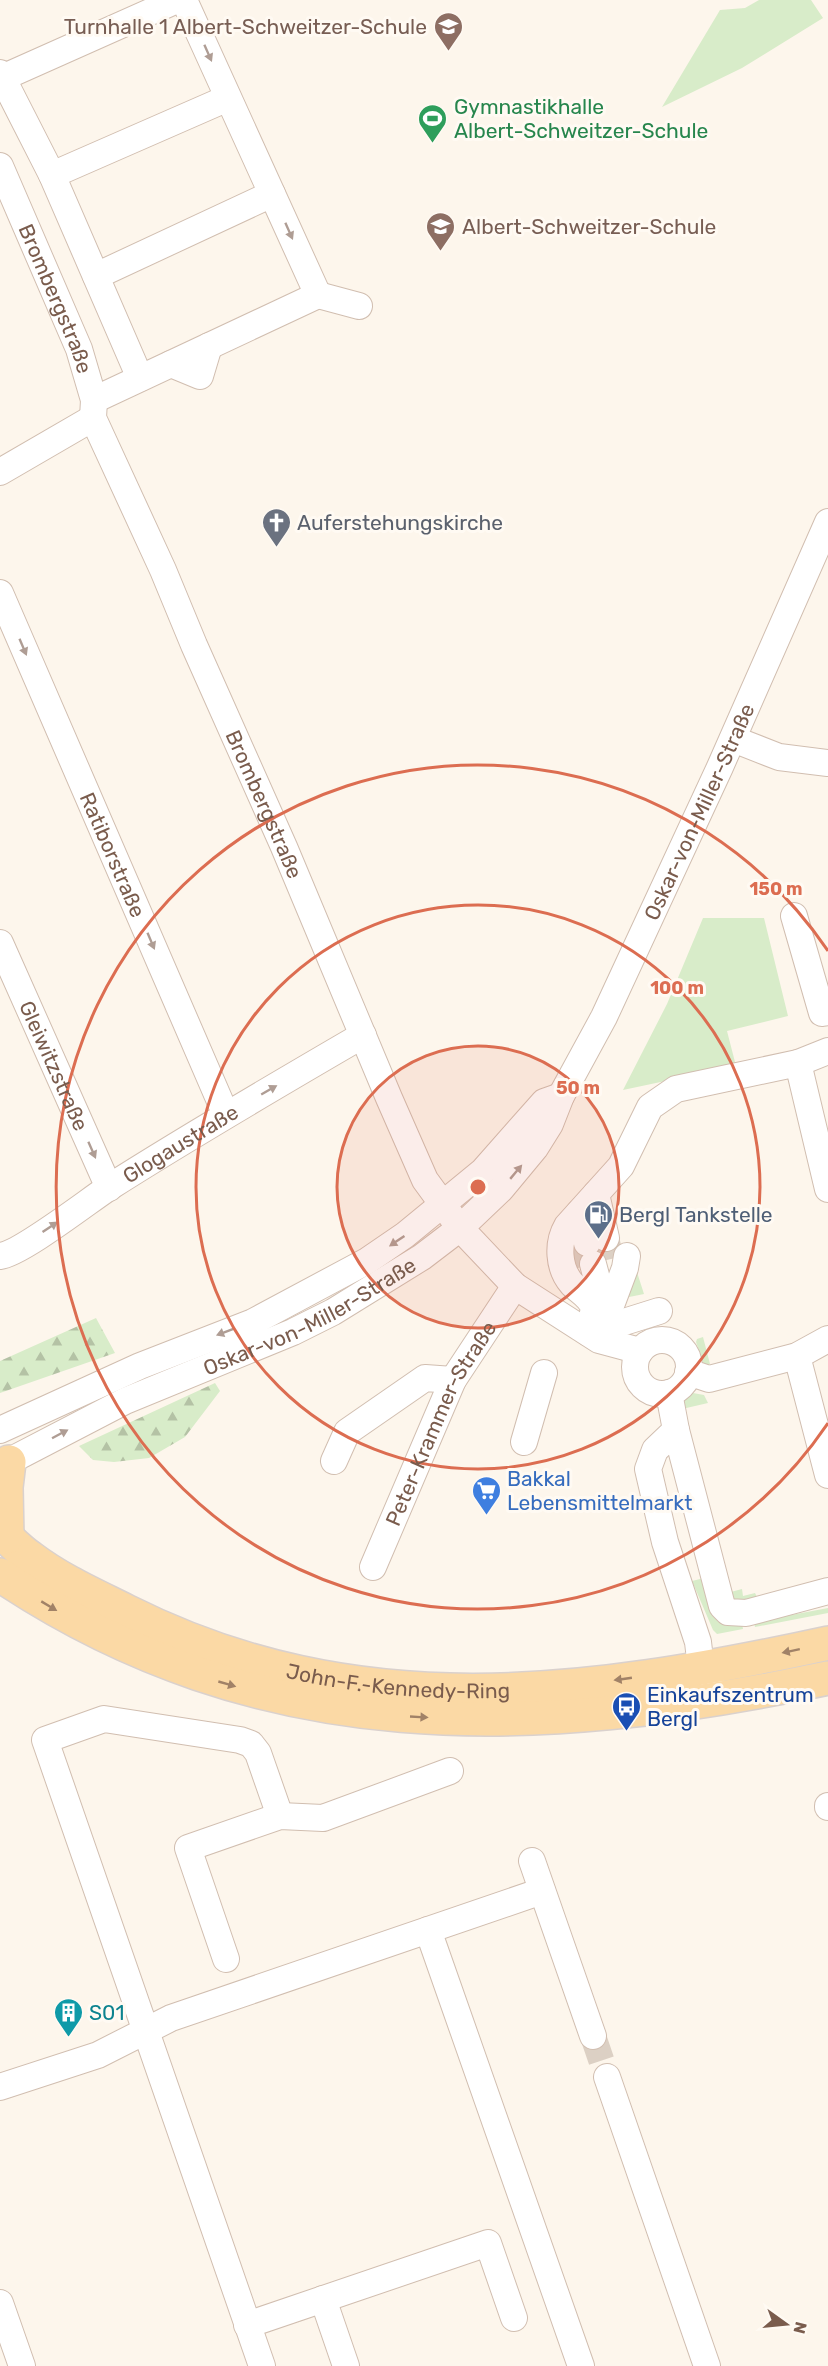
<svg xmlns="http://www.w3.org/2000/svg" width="828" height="2366" font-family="Rubik,sans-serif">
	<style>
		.green { fill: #d8ecc9 }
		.forest { fill: url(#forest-firs) }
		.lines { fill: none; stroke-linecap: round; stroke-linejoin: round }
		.minor-tunnel { stroke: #dcd0c4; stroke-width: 26; stroke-dasharray: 26 13; stroke-linecap: butt }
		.minor-casing { stroke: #d1beb0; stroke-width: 28 }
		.major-casing { stroke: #dad1cd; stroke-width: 36 }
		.minor { stroke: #fff; stroke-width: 26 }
		.major { stroke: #fbd9a5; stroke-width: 33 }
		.oneway { fill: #af9d94 }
		.oneway2 { fill: #a18267 }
		.ring { fill: none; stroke: #dc6d51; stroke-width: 3 }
		.labels { text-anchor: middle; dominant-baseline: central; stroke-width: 6; stroke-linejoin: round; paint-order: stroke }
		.education-label { font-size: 21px; fill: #785e54; stroke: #fffaf3; text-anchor: end }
		.leisure-label { font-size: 21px; fill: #27864d; stroke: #fffaf3; text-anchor: start }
		.street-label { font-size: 21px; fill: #7a5c4d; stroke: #fffaf3 }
		.worship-label { font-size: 21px; fill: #5b616d; stroke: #fffaf3; text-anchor: start }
		.service-label { font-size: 21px; fill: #4e5e75; stroke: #fffaf3; text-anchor: start }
		.shop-label { font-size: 21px; fill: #366cbe; stroke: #fffaf3; text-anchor: start }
		.transit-label { font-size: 21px; fill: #164399; stroke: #fffaf3; text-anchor: start }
		.culture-label { font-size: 21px; fill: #0d838f; stroke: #fffaf3; text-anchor: start }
		.centre { fill: #dc6d51; stroke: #fffaf3; stroke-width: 3 }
		.ring-label { font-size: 18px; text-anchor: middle; font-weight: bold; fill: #dc6d51; stroke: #fffaf3; stroke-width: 6; stroke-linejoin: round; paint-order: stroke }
	</style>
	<defs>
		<pattern id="forest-firs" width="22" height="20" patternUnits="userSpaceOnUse" patternTransform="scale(1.5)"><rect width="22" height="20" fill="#d8ecc9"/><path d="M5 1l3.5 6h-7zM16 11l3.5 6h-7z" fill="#b4c2a5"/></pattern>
	</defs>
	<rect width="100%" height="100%" fill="#fdf6ec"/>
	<path class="green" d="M759 0H811L823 18 742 68 662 107 720 10 745 8Z
		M703 918H764L788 1016 727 1031 736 1066 623 1090 667 1004Z
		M636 1269 644 1294 619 1299Z
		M703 1337 710 1364 707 1365 703 1363 696 1342 697 1339Z
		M693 1393 704 1395 708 1403 682 1409V1402Z
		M704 1578 719 1621 726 1626 742 1623 743 1629 717 1634 713 1630 692 1581Z
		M742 1589 743 1596 755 1593 757 1597 734 1601 727 1593Z
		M828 1608V1613L755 1627 754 1622Z"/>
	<path class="forest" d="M96 1318 115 1353 0 1393V1361Z
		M215 1383 220 1391 185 1437 149 1458 114 1462 93 1460 79 1446Z"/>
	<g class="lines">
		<path class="minor-tunnel" d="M606 1238 611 1259
			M573 1247 578 1268
			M593 2036 607 2077"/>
		<defs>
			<g id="minor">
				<path d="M184 0 318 295"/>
				<path d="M0 73 52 175 140 378"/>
				<path d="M2 78 177 0"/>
				<path id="s1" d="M0 166 79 349 94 400 93 418 163 570 194 645 284 847 389 1098 425 1180 460 1228 515 1286 599 1340 640 1351"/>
				<path d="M52 175 228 98"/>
				<path d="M96 276 272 194"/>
				<path d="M318 295 359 306"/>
				<path d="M171 364 200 376 209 346"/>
				<path d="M94 400 318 295"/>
				<path d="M0 472 93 418"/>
				<path id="s2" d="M0 593 226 1115"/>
				<path d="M733 739 779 757 828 763"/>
				<path d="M794 916 822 1013 828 1012"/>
				<path id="s3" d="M0 943 109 1188"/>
				<path d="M798 1063 828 1051"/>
				<path d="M596 1194 606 1238"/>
				<path d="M579 1213 587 1243"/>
				<path id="s4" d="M0 1256C20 1254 87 1202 108 1188 191 1135 277 1085 363 1035"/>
				<path d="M593 1264 606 1313"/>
				<path d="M607 1316 625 1268 627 1256"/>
				<path d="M589 1333 594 1308C590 1296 581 1293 572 1284 558 1268 557 1243 567 1226L621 1166 650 1107 676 1089 798 1063 828 1189"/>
				<path d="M589 1333 659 1311"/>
				<circle cx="662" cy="1367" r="27"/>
				<path d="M797 1356 828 1475"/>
				<path d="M688 1372 709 1379 797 1356 828 1339"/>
				<path d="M669 1393 676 1430 655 1450 648 1469 665 1542 698 1642 701 1668 711 1684"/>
				<path d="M0 1430 140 1366 253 1322 367 1261 405 1235 483 1171 544 1102 561 1096"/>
				<path d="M676 1430 722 1606 728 1612 746 1613 828 1591"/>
				<path d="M524 1442 544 1373"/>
				<path d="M334 1461 347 1432 425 1378 453 1380"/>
				<path id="s5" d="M0 1466 125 1401 293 1332 333 1312 422 1257 460 1228 501 1189 535 1148 550 1124 561 1096 604 1017 720 767 828 522"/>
				<path id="s6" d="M373 1567 453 1380 515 1286"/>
				<path d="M828 1806V1807"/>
				<path d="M532 1861 593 2036"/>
				<path d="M428 1930 581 2366"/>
				<path d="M226 1959 188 1848 280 1816 323 1818 450 1771"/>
				<path d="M607 2077 707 2366"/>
				<path d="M0 2087 98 2055 171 2018 542 1891"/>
				<path d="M323 2299 346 2366"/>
				<path d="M0 2303 22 2366"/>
				<path d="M247 2325 488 2243 514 2318"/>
				<path d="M262 2366 45 1740 104 1719 240 1740 251 1744 258 1753 280 1816"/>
			</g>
			<g id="major">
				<path id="s7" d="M0 1531C10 1540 20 1551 31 1558 60 1580 94 1595 126 1611 357 1727 585 1696 828 1643"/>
				<path d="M7 1537 6 1487 9 1462"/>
				<path d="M0 1575C261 1750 533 1740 828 1678"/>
			</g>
		</defs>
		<use href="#minor" class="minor-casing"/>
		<use href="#major" class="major-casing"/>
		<use href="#minor" class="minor"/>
		<use href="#major" class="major"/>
	</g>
	<defs><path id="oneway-solid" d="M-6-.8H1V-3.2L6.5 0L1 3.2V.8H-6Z" transform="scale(1.5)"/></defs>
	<g class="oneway">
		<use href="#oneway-solid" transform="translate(208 53) rotate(66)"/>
		<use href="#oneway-solid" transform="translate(289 231) rotate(66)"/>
		<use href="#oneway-solid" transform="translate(23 647) rotate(67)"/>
		<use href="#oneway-solid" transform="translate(151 941) rotate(67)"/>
		<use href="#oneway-solid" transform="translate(269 1090) rotate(-30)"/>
		<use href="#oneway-solid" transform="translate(92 1150) rotate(66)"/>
		<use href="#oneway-solid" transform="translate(516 1172) rotate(-50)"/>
		<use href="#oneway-solid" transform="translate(50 1227) rotate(-34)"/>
		<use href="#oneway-solid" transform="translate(397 1241) rotate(146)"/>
		<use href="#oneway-solid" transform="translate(225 1332) rotate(159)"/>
		<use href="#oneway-solid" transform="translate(60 1434) rotate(-28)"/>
	</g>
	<g class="oneway2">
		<use href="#oneway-solid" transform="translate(49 1606) rotate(31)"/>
		<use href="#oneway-solid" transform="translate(791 1651) rotate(168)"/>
		<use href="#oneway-solid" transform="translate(623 1679) rotate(172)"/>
		<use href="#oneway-solid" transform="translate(227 1684) rotate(16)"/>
		<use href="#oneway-solid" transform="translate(419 1717) rotate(3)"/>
	</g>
	<circle cx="478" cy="1187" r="141" fill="#dc6d51" fill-opacity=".12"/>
	<g class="ring">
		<circle cx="478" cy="1187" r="141"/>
		<circle cx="478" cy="1187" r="282"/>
		<path d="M828 1423A422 422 0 1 1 828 951"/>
	</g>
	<defs>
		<symbol id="school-pin" viewBox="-11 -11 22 30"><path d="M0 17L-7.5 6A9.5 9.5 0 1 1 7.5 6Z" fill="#8d6e63" stroke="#fffaf3"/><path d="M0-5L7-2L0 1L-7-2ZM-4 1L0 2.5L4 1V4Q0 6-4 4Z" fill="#fff"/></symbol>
		<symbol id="stadium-pin" viewBox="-11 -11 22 30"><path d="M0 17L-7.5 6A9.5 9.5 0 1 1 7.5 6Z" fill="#2e9e5b" stroke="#fffaf3"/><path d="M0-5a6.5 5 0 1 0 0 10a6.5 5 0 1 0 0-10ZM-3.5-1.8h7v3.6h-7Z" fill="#fff"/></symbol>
		<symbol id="church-pin" viewBox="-11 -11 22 30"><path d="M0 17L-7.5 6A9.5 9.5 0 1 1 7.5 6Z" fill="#6b7280" stroke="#fffaf3"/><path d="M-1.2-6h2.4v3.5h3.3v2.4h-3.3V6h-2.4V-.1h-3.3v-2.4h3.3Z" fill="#fff"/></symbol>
		<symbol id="fuel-pin" viewBox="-11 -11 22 30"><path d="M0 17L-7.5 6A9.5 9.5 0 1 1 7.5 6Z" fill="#5c6f8a" stroke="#fffaf3"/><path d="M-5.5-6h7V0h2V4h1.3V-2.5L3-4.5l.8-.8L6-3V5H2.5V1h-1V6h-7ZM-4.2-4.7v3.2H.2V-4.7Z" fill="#fff"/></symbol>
		<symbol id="supermarket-pin" viewBox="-11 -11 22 30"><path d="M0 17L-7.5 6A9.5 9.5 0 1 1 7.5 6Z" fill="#3f7fe0" stroke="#fffaf3"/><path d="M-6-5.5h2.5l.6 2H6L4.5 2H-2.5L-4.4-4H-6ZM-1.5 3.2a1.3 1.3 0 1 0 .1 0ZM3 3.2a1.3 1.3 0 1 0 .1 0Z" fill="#fff"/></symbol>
		<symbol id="bus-pin" viewBox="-11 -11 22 30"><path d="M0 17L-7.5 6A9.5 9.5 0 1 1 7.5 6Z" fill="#1a4fb4" stroke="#fffaf3"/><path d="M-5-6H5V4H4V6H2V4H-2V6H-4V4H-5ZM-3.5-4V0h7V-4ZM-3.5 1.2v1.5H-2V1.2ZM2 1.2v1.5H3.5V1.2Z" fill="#fff"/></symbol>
		<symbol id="building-pin" viewBox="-11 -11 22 30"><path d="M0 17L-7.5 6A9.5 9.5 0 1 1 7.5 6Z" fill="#0f9aa8" stroke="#fffaf3"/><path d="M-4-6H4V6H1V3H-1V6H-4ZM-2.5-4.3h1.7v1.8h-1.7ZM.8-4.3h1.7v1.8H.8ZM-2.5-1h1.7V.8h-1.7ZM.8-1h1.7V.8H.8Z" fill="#fff"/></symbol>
	</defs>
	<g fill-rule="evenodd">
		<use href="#school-pin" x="432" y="10" width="33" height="45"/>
		<use href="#stadium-pin" x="416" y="102" width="33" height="45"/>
		<use href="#school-pin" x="424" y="210" width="33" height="45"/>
		<use href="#church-pin" x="260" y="506" width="33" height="45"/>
		<use href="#fuel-pin" x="582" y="1198" width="33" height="45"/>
		<use href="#supermarket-pin" x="470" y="1474" width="33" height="45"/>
		<use href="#bus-pin" x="610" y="1690" width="33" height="45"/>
		<use href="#building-pin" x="52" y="1996" width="33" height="45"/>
	</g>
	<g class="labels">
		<g class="education-label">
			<text x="427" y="26">Turnhalle 1 Albert-Schweitzer-Schule</text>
			<text x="462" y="226" text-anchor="start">Albert-Schweitzer-Schule</text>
		</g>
		<g class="leisure-label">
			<text x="454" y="106">Gymnastikhalle<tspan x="454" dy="24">Albert-Schweitzer-Schule</tspan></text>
		</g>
		<g class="street-label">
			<text stroke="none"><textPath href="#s1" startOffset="144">Brombergstraße</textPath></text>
			<text stroke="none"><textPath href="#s1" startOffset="693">Brombergstraße</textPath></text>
			<text stroke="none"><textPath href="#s5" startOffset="1004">Oskar-von-Miller-Straße</textPath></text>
			<text stroke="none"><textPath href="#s2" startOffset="285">Ratiborstraße</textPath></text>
			<text stroke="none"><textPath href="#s3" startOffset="134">Gleiwitzstraße</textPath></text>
			<text stroke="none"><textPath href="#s4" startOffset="213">Glogaustraße</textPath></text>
			<text stroke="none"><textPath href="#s5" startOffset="344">Oskar-von-Miller-Straße</textPath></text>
			<text stroke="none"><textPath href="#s6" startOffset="159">Peter-Krammer-Straße</textPath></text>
			<text stroke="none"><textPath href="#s7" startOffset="434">John-F.-Kennedy-Ring</textPath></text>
		</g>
		<g class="worship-label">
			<text x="297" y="522">Auferstehungskirche</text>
		</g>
		<g class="service-label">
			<text x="619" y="1214">Bergl Tankstelle</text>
		</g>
		<g class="shop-label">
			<text x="507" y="1478">Bakkal<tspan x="507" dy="24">Lebensmittelmarkt</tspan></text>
		</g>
		<g class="transit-label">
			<text x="647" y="1694">Einkaufszentrum<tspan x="647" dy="24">Bergl</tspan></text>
		</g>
		<g class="culture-label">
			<text x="89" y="2012">S01</text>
		</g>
	</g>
	<circle cx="478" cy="1187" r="9" class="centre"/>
	<g class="ring-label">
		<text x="776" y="895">150 m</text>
		<text x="677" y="994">100 m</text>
		<text x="578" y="1094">50 m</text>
	</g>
	<g transform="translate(786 2324) rotate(105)" stroke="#fffaf3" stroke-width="4.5" paint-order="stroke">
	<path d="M0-4.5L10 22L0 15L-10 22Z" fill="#7a5c4d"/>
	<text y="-9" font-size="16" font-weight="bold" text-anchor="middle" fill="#7a5c4d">N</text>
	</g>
</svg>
